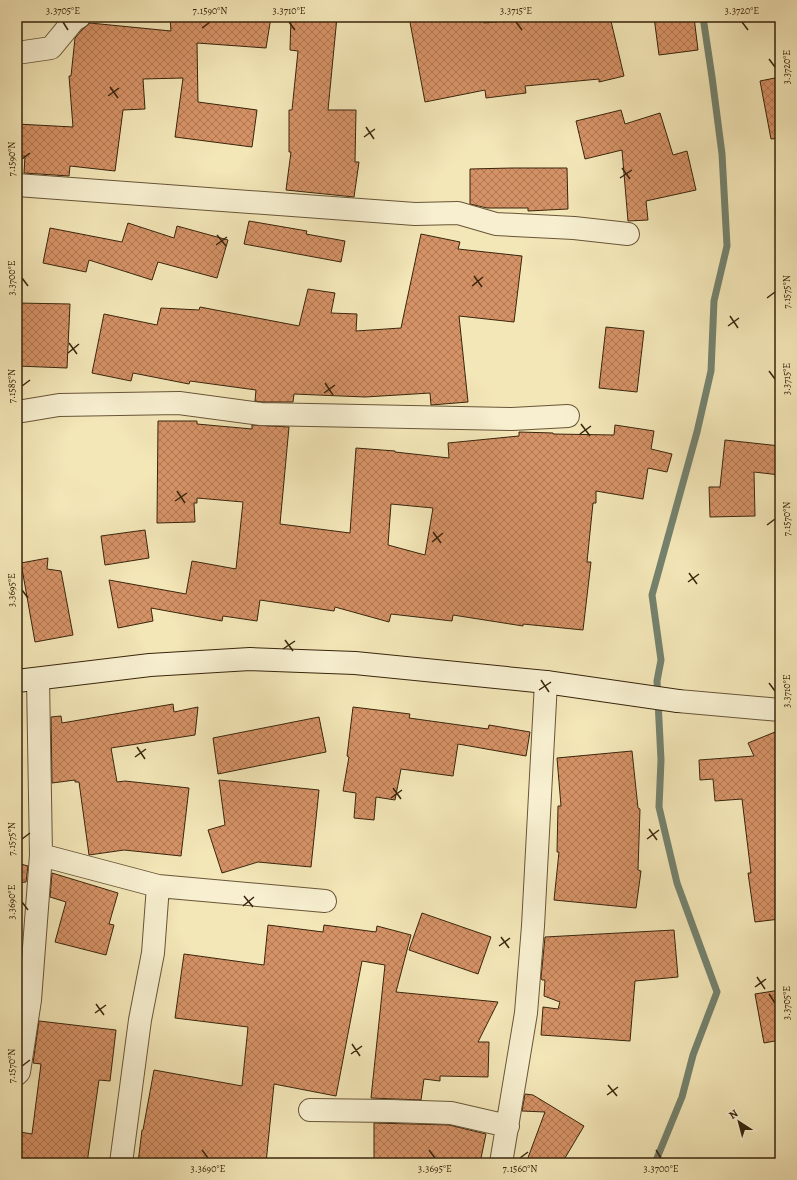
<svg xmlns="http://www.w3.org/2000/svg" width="797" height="1180" font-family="Alegreya,serif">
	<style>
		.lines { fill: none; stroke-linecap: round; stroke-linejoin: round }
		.stream { stroke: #74826e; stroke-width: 7 }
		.building { fill: url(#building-cross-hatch); stroke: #39250c; fill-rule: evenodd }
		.street-casing { stroke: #685537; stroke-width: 24 }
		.secondary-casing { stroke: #39250c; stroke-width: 24 }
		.street { stroke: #f7efd0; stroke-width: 22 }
		.secondary { stroke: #f7efd0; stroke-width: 22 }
		.ticks { fill: none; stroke: #39250c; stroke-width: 1.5 }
		.neatline { fill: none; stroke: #39250c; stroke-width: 1.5 }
		.ticks-label { font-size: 10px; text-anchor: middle; fill: #39250c }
	</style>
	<defs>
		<pattern id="building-cross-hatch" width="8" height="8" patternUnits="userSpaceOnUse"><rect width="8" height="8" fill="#d59266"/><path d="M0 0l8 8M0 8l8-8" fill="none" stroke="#ae7752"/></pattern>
	</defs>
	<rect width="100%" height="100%" fill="#f3e6b7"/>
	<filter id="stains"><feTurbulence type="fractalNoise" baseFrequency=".005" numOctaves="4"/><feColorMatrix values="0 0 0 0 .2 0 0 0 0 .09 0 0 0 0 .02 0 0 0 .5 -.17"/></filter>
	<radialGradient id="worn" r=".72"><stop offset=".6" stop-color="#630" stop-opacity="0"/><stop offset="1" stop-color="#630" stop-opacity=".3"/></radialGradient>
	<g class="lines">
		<path class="stream" d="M655 1163 682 1097 693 1055 717 992 677 883 659 807 661 760 657 681 661 660 652 595 697 432 711 371 714 301 727 246 722 154 712 77 703 17"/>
	</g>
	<path class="building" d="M170 17H271L266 48 197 43 198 102 257 110 252 147 175 137 183 78 143 79 145 109 123 110 115 171 70 166 69 176 24 173 25 156H17V124L73 127 69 76H71L75 38 82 30 90 23 171 31Z
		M291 17H337L328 110H356L355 162H359L354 197 286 190 291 152H289V110H292L298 51 290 50Z
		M409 17H484V23L543 17H610L624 76 599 82V79L525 86 526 93 486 98 485 90 425 102Z
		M654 17H694L698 50 659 55Z
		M780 77V138L771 139 760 81Z
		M621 110 625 124 660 113 673 155 687 151 696 190 646 201 648 220 628 221 622 150 585 159 576 121Z
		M512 168H567L568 209 528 211V208H487L470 204V169Z
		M249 221 307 231 306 234 345 241 341 262 244 244Z
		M128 223 174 238 177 226 228 240 217 278 158 262 152 280 89 260 86 272 43 263 50 228 122 242Z
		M421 234 460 242 458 249 522 256 514 322 459 316 468 402 431 405 430 393 365 397 294 394 293 402H262L255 401 256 390 190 381 189 384 133 373 131 381 92 373 104 314 157 325 161 308 199 310 200 307 299 326 308 289 335 293 331 313 357 314 356 331 401 328Z
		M17 303 70 304 67 368 17 366Z
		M606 327 644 331 637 392 599 388Z
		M158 421H197V424L252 429V425L289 427 280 524 350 533 356 448 395 451V452L449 458 448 443 519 436V432L553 433V434L614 435 615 425 654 431 651 449 672 454 667 472 648 468 643 499 596 491V503H593L587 562H591L583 630 523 624V626L453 615 452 621 391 614 389 622 335 607 334 611 260 600 257 621 223 616 222 621 151 608 153 621 118 628 109 580 186 594 192 561 236 569 243 502 197 498V503H194L195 522 157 523ZM391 504 433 508 425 555 388 545Z
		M725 440 780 446V475L754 472 755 516 710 517 709 487H720Z
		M145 530 149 558 105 565 101 536Z
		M48 558 47 569 61 571 73 635 35 642 21 563Z
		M173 704 174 712 198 707 195 735 111 748 117 782 125 781 189 788 181 856 124 850 89 855 79 782H75V780L52 783 51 717 61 716 62 723Z
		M353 707 410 714 409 718 488 729 489 725 530 732 526 756 458 744 453 776 401 769 395 800 376 797 374 820 354 818 356 793 343 791 349 757 347 756Z
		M319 717 326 752 218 774 213 738Z
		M780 730V755L778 756 780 772V919L755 922 748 873H751L742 799 715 801 713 779 700 780 699 760 754 756 748 743Z
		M632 751 638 808 640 809 638 870 641 871 636 908 554 900 559 852H557L558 806H561L557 758Z
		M219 780 319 790 311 867 258 862 222 873 208 830 225 825Z
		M17 863 28 866 26 882 17 883Z
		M52 873 118 893 109 924 114 925 106 955 55 942 66 902 50 897Z
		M422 913 491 937 478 974 409 950Z
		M268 925 323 932 324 925 376 932 377 926 411 935 396 992 498 1002 478 1042H489L488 1077 440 1076V1081L424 1079 421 1100 371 1098 385 965 362 961 336 1096 274 1084 266 1163H138L142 1130H143L154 1070 242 1086 248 1027 175 1018 184 954 264 965Z
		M674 930 678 977 635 981 630 1041 541 1035 543 1007 558 1009 560 1002 544 996 545 980H542L541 978 545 937Z
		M780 990V1040L764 1043 755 994Z
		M39 1021 116 1030 110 1081 99 1080 87 1163H17V1147L20 1132 32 1134 41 1064 33 1063Z
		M525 1094 533 1095 584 1126 562 1163H526L545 1112 522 1111Z
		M374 1123 449 1125 486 1134 480 1163H451L430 1160V1163H374Z"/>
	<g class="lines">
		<defs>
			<path id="street" d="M17 53 51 48 74 20 79 17
				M17 185 415 214 458 213 496 224 574 228 628 234
				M17 412 59 405 179 403 261 414 512 419 568 416
				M678 701 780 710
				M41 855 158 886 325 901
				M17 1074 19 1072 30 1000 41 855 38 679
				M310 1110 391 1111 451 1113 508 1126
				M121 1163 140 1020 153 953 158 886
				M501 1163 526 1013 533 926 546 682"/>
			<path id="secondary" d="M17 681 150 665 250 659 355 663 546 682 678 701"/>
		</defs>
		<use href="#street" class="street-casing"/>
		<use href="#secondary" class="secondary-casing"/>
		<use href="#street" class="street"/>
		<use href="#secondary" class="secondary"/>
	</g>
	<path class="ticks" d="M63 22 68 30M289 22 295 30M516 22 522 30M742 22 748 30M202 28 210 22M769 59 775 67M110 87 118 98M108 96 119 88M366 127 374 139M364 137 375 129M22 159 30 153M622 168 630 179M620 178 632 170M217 235 226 246M216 245 227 237M474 276 482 287M22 278 28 286M472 286 483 277M767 298 775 292M730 316 738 328M728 326 739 318M69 343 77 354M68 353 79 344M769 371 775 379M325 383 333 395M22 386 30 380M324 393 335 385M581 424 590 436M580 434 591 426M177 491 185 503M175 501 187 493M767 525 775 519M433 532 441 543M432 542 443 533M689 573 697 584M688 582 699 574M22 590 28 598M285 640 293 651M283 649 295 641M541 680 549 692M769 683 775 691M539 690 551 682M137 747 145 759M135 757 146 749M393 788 401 799M391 798 402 790M649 829 657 840M22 839 30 833M647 839 659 830M244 896 253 907M22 902 28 910M243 906 254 897M501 937 509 948M499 946 510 938M757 977 765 989M755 987 766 979M769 994 775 1003M96 1004 104 1015M95 1013 106 1005M352 1044 360 1056M351 1054 362 1046M22 1066 30 1060M608 1085 617 1096M607 1095 618 1087M202 1150 208 1158M429 1150 435 1158M656 1150 661 1158M520 1158 528 1152"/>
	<rect width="797" height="1180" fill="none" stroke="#f3e6b7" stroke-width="44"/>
	<g transform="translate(739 1122) rotate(324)" stroke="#f7efd0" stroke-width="3" paint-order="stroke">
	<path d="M0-3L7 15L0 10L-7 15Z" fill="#39250c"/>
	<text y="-6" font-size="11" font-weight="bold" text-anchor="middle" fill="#39250c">N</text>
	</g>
	<rect x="22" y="22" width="753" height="1136" class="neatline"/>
	<g class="ticks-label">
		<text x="63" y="14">3.3705°E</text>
		<text x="210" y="14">7.1590°N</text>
		<text x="289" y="14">3.3710°E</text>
		<text x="516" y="14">3.3715°E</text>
		<text x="742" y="14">3.3720°E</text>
		<text transform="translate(786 67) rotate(-90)" y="4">3.3720°E</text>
		<text transform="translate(11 159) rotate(-90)" y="4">7.1590°N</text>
		<text transform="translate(11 278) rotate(-90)" y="4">3.3700°E</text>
		<text transform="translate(786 292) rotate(-90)" y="4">7.1575°N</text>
		<text transform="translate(786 379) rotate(-90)" y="4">3.3715°E</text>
		<text transform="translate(11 386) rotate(-90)" y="4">7.1585°N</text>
		<text transform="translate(786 519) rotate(-90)" y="4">7.1570°N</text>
		<text transform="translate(11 590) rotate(-90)" y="4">3.3695°E</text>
		<text transform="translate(786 691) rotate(-90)" y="4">3.3710°E</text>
		<text transform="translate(11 839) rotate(-90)" y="4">7.1575°N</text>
		<text transform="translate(11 902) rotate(-90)" y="4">3.3690°E</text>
		<text transform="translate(786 1003) rotate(-90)" y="4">3.3705°E</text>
		<text transform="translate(11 1066) rotate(-90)" y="4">7.1570°N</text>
		<text x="208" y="1172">3.3690°E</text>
		<text x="435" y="1172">3.3695°E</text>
		<text x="520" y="1172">7.1560°N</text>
		<text x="661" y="1172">3.3700°E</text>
	</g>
	<rect width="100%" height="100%" filter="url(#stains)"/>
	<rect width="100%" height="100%" fill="url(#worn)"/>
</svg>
